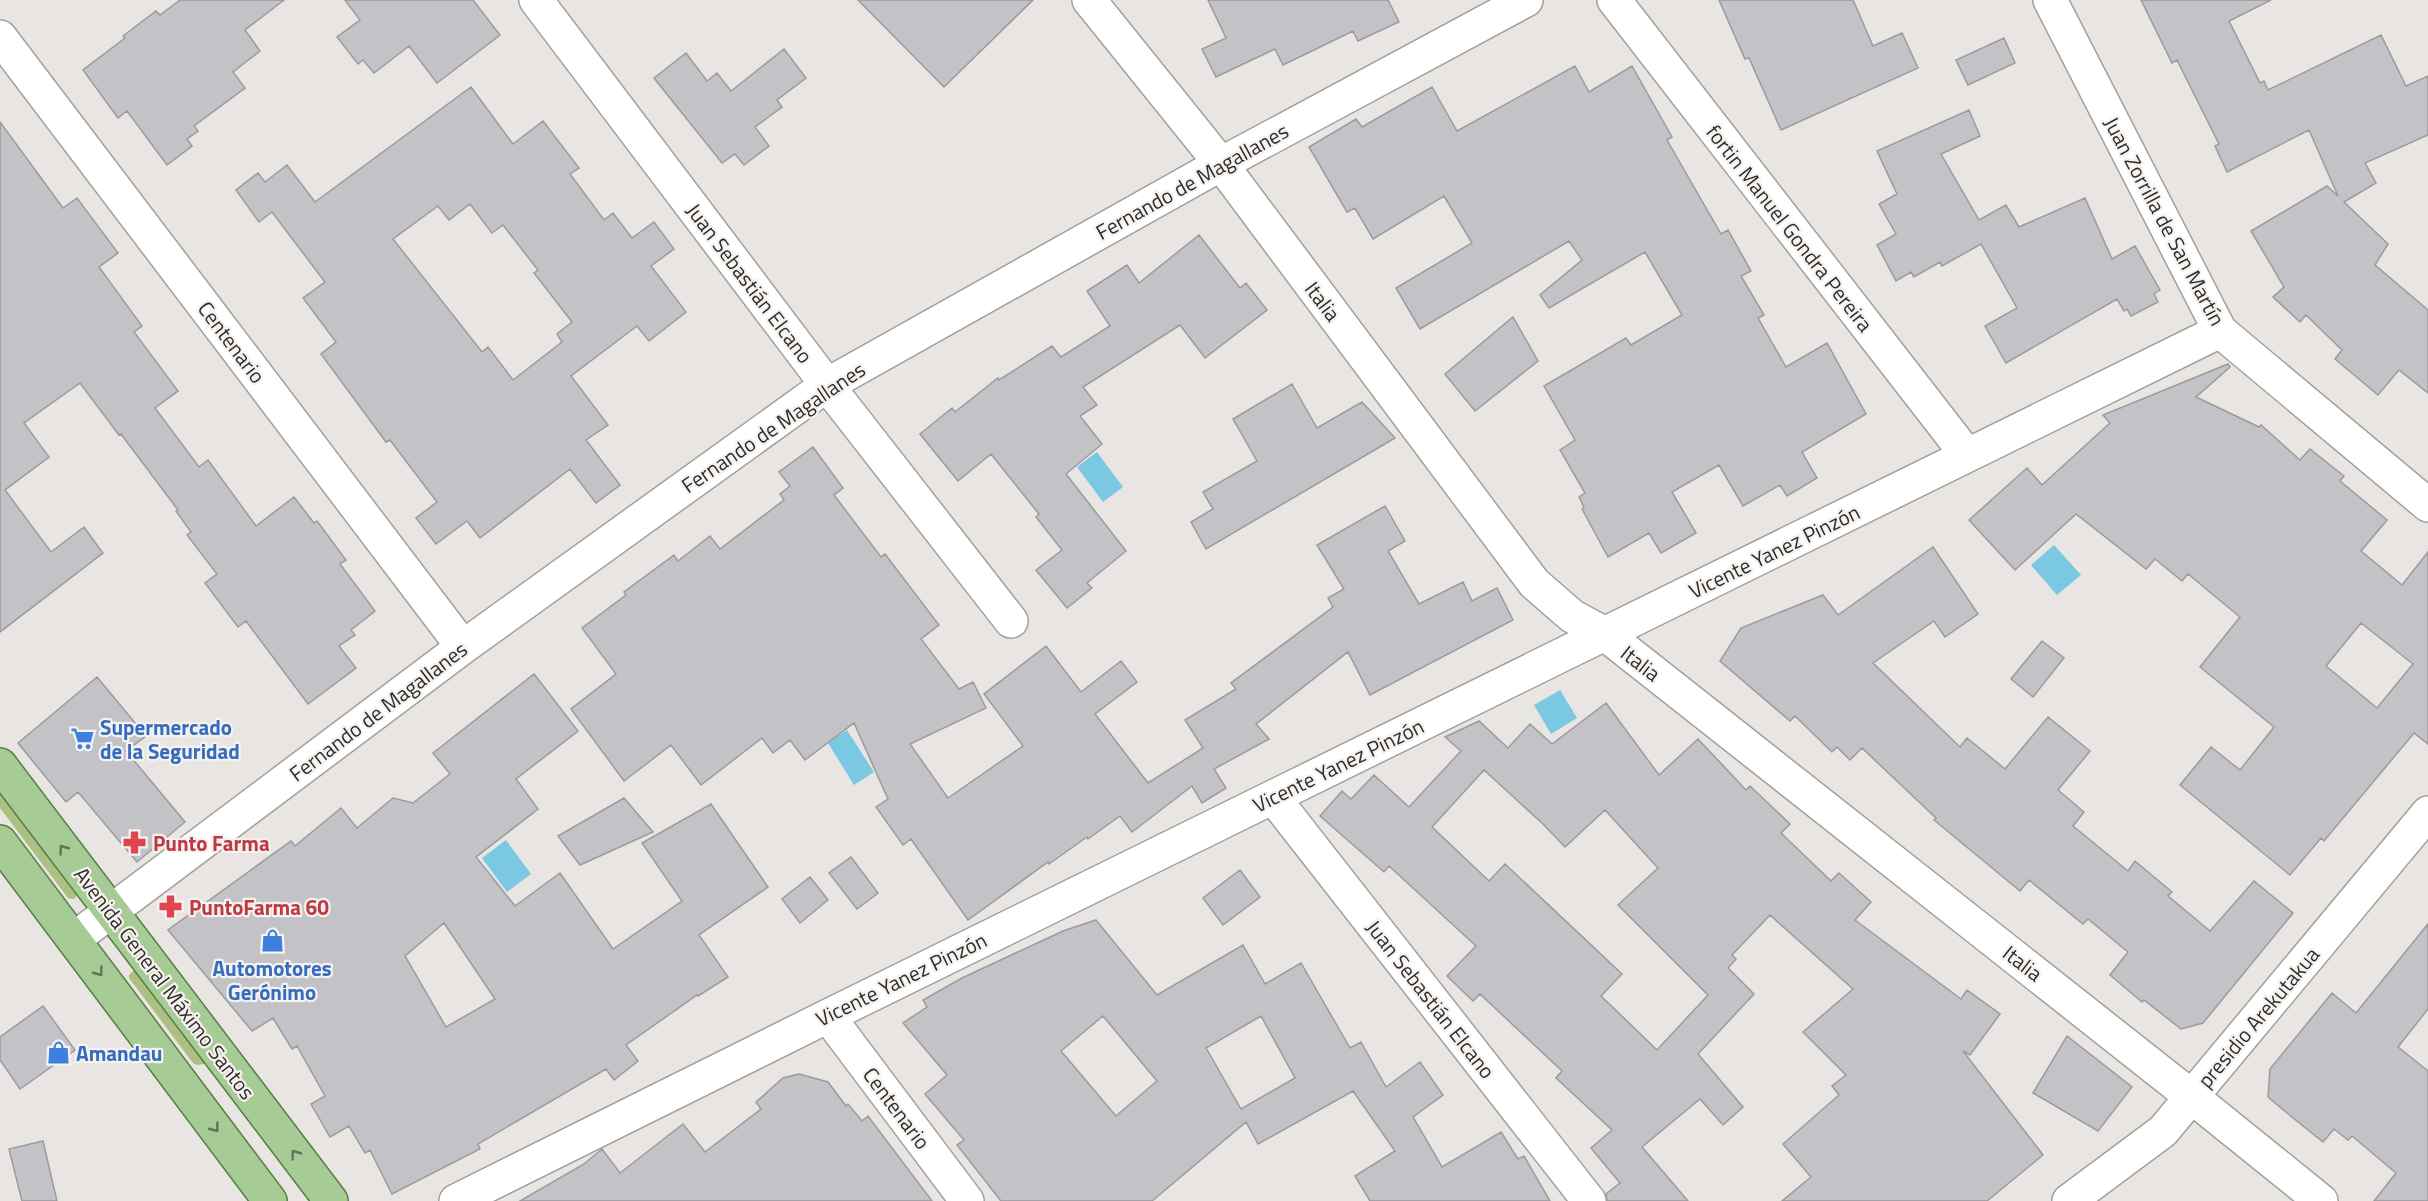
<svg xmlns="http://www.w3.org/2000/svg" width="2428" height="1201" font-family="'Titillium Web',sans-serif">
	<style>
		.green { fill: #acc083 }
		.water { fill: #7ac8e2 }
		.building { fill: #c3c2c6; stroke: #9b9b9e; stroke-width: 1.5; fill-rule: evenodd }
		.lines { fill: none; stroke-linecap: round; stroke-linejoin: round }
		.street-casing { stroke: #a2a09d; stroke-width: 36 }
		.secondary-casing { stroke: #a2a09d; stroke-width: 36 }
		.primary-casing { stroke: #557e42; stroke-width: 36 }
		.street { stroke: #fff; stroke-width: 33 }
		.secondary { stroke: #fff; stroke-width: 33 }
		.primary { stroke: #a6cb95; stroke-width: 33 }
		.oneway { stroke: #64745b }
		.labels { text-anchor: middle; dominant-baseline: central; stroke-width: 4.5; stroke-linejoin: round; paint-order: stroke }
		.street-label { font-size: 21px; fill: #2e2d2c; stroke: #f5f2ef }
		.shop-label { font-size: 21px; font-weight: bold; fill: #366cbe; stroke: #f5f2ef; text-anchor: start }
		.health-label { font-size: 21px; font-weight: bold; fill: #be3a42; stroke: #f5f2ef; text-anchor: start }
	</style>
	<rect width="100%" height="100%" fill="#e8e5e2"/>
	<path class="green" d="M0 790 78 894 74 899 68 898 0 808Z
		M133 971 139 972 205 1064 197 1065 193 1063 129 978V975Z"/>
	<path class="water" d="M1097 452 1123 487 1103 502 1077 467Z
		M2054 545 2081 575 2057 595 2031 565Z
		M1560 690 1577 718 1551 734 1534 705Z
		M847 730 874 772 854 785 828 743Z
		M506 840 531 874 507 892 482 858Z"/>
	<path class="building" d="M180 0H284L245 30 260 51 233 72 245 88 194 126 198 131 187 139 192 146 167 165 127 111 118 118 83 70 125 38 123 36 156 11 160 15Z
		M345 0H473L500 35 437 83 409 46 374 73 363 60 358 64 337 37 360 20Z
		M858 0H1033L944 87Z
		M1208 0H1388L1399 22 1358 41 1353 31 1283 65 1275 49 1216 77 1202 49 1226 38Z
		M1719 0H1853L1873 46 1902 33 1918 68 1781 130 1749 58 1745 59Z
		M2141 0H2271L2229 21 2260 83 2264 81 2268 90 2381 35 2406 86 2428 76V135L2365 163 2376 183 2344 202 2388 244 2375 265 2428 310V393L2399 370 2378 395 2335 359 2342 350 2306 315 2300 322 2273 297 2284 287 2251 231 2327 186 2338 196 2309 130 2227 172 2215 146 2219 144 2177 60 2172 63Z
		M2004 38 2015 63 1968 85 1956 60Z
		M784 49 806 78 777 100 782 107 755 127 769 146 744 165 735 154 722 163 654 78 686 53 707 81 717 73 731 91Z
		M1575 66 1589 92 1632 66 1672 137 1667 140 1721 234 1728 230 1751 271 1741 276 1764 315 1758 318 1786 367 1827 343 1866 414 1802 452 1817 478 1787 496 1780 485 1743 506 1719 465 1672 492 1696 533 1661 553 1649 533 1608 557 1582 509 1584 507 1579 497 1585 493 1560 450 1575 440 1544 386 1626 338 1631 345 1682 315 1645 252 1549 308 1540 295 1582 260 1569 241 1420 329 1396 288 1472 243 1444 196 1373 239 1355 208 1347 212 1309 147 1356 119 1362 127 1432 87 1457 131Z
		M471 87 513 144 543 121 579 168 570 174 604 220 613 213 632 238 654 222 674 249 651 266 686 312 649 341 637 326 571 376 608 425 586 440 620 485 596 503 570 469 480 538 467 521 436 544 416 518 437 502 390 440 386 442 321 354 336 342 303 298 325 282 272 212 259 222 236 190 258 173 265 182 287 165 315 202ZM470 204 492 233 503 225 538 270 534 273 572 322 557 334 562 342 513 380 488 347 482 352 393 239 438 206 449 220Z
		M1969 110 1980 136 1941 154 1979 220 2006 205 2019 227 2085 198 2112 259 2135 246 2160 290 2154 294 2158 302 2131 316 2127 309 2124 311 2117 299 2006 363 1985 326 2017 308 1981 244 1942 266 1940 262 1914 277 1911 272 1896 281 1877 245 1896 234 1879 204 1897 194 1877 151Z
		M0 122 63 208 77 198 118 253 99 267 142 326 134 332 178 391 155 408 199 467 208 460 256 526 294 497 314 523 317 521 346 560 340 564 375 611 351 630 355 635 339 646 356 668 308 704 246 621 238 627 205 583 217 574 187 535 191 532 176 511 178 510 121 434 119 435 80 383 24 423 49 457 5 490 51 552 84 527 103 553 0 632Z
		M1199 235 1240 288 1246 283 1267 310 1205 358 1180 325 1083 387 1097 405 1080 416 1102 444 1066 474 1126 551 1087 583 1092 588 1067 608 1036 570 1062 550 1036 517 1039 514 991 454 958 481 920 434 952 408 955 412 998 378 999 380 1052 346 1061 357 1110 326 1087 291 1127 265 1139 283Z
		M1513 317 1538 361 1475 411 1445 374Z
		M2228 364 2230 367 2196 397 2259 427 2261 425 2300 460 2310 449 2344 476 2340 481 2387 520 2361 551 2402 585 2428 552V744L2414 733 2324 841 2321 838 2290 875 2180 785 2211 747 2240 770 2274 727 2200 667 2240 617 2188 574 2182 581 2155 559 2146 569 2076 514 2015 570 1969 520 2027 468 2042 485 2110 423 2103 415ZM2361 623 2413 664 2377 708 2326 666Z
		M1292 384 1317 428 1362 402 1395 438 1206 549 1191 522 1213 509 1203 492 1257 461 1233 419Z
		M813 447 843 488 834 495 881 557 885 554 939 625 921 639 959 689 973 682 986 708 910 744 948 798 1023 746 984 694 1046 646 1081 692 1121 661 1137 682 1095 714 1148 783 1203 748 1185 720 1236 689 1231 683 1333 607 1328 598 1344 589 1317 545 1385 506 1405 541 1388 551 1419 604 1463 582 1472 601 1497 588 1513 620 1370 695 1348 652 1256 724 1269 739 1214 769 1226 788 1202 803 1192 786 1132 832 1120 816 1088 839 1087 837 1049 864 1048 862 968 920 911 839 903 845 876 807 888 799 854 723 805 760 790 740 773 753 762 738 701 785 671 745 624 781 571 709 616 674 582 628 626 595 624 592 674 555 678 561 710 536 720 549 784 500 780 494 790 486 779 472Z
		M1933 547 1978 614 1945 637 1934 621 1873 663 1960 747 1967 738 2005 769 2048 717 2090 751 2058 790 2084 812 2073 826 2128 871 2135 861 2172 892 2168 896 2210 931 2254 881 2293 913 2203 1023 2181 1029 2144 1000 2142 1002 2110 975 2128 952 2088 919 2083 924 2029 880 2020 891 1934 820 1936 818 1862 748 1850 760 1837 747 1832 752 1795 716 1790 721 1720 661 1741 628 1823 595 1838 615Z
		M2042 641 2064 658 2033 697 2011 679Z
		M534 674 578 731 516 779 538 809 476 857 515 906 560 873 613 949 682 901 642 843 711 804 768 887 699 935 728 977 698 996 697 995 626 1045 638 1061 614 1080 606 1069 478 1144 480 1149 392 1194 370 1150 365 1153 349 1126 330 1137 311 1104 325 1096 297 1046 292 1049 273 1018 252 1031 168 930 291 841 295 846 341 808 357 828 393 798 413 803 450 774 433 753ZM444 923 495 999 446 1027 405 956Z
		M97 677 146 736 126 751 185 822 137 862 78 792 66 802 18 743Z
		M1606 703 1659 775 1698 739 1746 790 1750 786 1790 824 1781 833 1831 881 1839 873 1871 902 1855 920 1961 999 1967 990 2000 1014 1970 1055 1963 1051 2043 1155 1987 1201H1782L1811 1177 1783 1144 1839 1095 1832 1086 1846 1075 1803 1032 1853 989 1770 915 1732 955 1736 959 1728 968 1754 994 1698 1054 1743 1107 1723 1125 1700 1099 1642 1147 1688 1201H1607L1606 1194 1620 1183 1591 1148 1612 1130 1556 1078 1562 1071 1480 994 1473 1001 1447 976 1476 946 1389 866 1384 872 1320 816 1342 791 1351 799 1374 775 1409 807 1461 751 1445 737 1479 721 1508 748 1530 724 1552 744ZM1484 770 1543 824 1565 847 1605 810 1658 868 1618 905 1708 995 1657 1050 1601 996 1622 974 1505 864 1489 881 1432 827Z
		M624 798 653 832 580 865 558 836Z
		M851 857 878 893 857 909 829 873Z
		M1240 870 1260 897 1223 925 1203 898Z
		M810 877 828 900 800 923 782 899Z
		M1096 920 1157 995 1243 945 1265 984 1301 963 1350 1048 1361 1042 1386 1087 1420 1062 1443 1095 1413 1117 1442 1167 1501 1132 1518 1159 1524 1156 1550 1201H1370L1355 1176 1395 1151 1353 1091 1258 1144 1246 1122 1152 1201H1001L957 1145 964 1140 925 1094 947 1075 903 1023 927 1007 923 1000 962 978 1063 931ZM1103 1016 1157 1081 1116 1116 1061 1051ZM1261 1016 1295 1078 1241 1109 1206 1048Z
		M2428 924V1009L2398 1047 2428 1071V1201H2374L2396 1173 2352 1136 2348 1140 2334 1129 2323 1142 2293 1118 2268 1097 2270 1069 2332 993 2356 1013Z
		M43 1006 75 1050 20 1089 0 1060V1037Z
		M2067 1036 2132 1087 2098 1131 2033 1093Z
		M799 1074 828 1082 846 1106 848 1104 862 1121 868 1116 932 1201H520L584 1164 602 1149 620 1173 683 1124 705 1152 761 1109 756 1102 783 1078Z
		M43 1141 57 1201H22L9 1149Z"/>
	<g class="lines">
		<defs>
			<path id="street" d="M536 0 827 385 1011 621
				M1089 0 1221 164 1534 583 1572 616 1605 634 2192 1097 2321 1201
				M1614 0 1967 455
				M0 37 463 647
				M1273 797 1589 1201
				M74 939 463 647 827 385 1221 164 1526 0
				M828 1016 967 1201
				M456 1201 828 1016 2220 331
				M2069 1201 2163 1131 2428 813"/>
			<path id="secondary" d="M2050 0 2220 331 2428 505"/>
			<path id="primary" d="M0 765 331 1201
				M0 842 270 1201"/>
		</defs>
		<use href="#street" class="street-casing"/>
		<use href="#secondary" class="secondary-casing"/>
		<use href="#primary" class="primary-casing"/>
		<use href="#street" class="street"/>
		<use href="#secondary" class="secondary"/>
		<use href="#primary" class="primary"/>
	</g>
	<defs><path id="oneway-chevron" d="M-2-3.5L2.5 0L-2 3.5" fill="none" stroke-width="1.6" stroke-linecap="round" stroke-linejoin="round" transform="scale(1.5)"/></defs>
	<g class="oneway">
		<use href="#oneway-chevron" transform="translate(63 849) rotate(-127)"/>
		<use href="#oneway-chevron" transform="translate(99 972) rotate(53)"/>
		<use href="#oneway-chevron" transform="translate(215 1128) rotate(53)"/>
		<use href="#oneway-chevron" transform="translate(295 1154) rotate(-127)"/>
	</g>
	<defs>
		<symbol id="supermarket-bare" viewBox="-9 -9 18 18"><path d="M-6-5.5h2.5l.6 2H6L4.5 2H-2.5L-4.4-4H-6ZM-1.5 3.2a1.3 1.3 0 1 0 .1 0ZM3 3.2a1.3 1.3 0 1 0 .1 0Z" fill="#3f7fe0" stroke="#f5f2ef" stroke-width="2.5" paint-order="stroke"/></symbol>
		<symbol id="pharmacy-bare" viewBox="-9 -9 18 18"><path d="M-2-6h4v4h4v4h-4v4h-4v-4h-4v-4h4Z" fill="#e0444e" stroke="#f5f2ef" stroke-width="2.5" paint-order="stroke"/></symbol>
		<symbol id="shop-bare" viewBox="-9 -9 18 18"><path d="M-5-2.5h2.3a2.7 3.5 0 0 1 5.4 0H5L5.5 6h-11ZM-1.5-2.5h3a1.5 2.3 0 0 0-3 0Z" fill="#3f7fe0" stroke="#f5f2ef" stroke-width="2.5" paint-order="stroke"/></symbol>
	</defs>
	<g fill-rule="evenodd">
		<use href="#supermarket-bare" x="66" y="722" width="33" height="33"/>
		<use href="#pharmacy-bare" x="118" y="826" width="33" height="33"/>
		<use href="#pharmacy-bare" x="154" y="890" width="33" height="33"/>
		<use href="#shop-bare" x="256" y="924" width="33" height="33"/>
		<use href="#shop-bare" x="42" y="1036" width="33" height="33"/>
	</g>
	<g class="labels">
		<g class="street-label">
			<text transform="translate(1192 181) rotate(-29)">Fernando de Magallanes</text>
			<text transform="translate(2165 221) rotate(62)">Juan Zorrilla de San Martín</text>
			<text transform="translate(1790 228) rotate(52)">fortin Manuel Gondra Pereira</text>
			<text transform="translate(750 283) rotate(53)">Juan Sebastián Elcano</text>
			<text transform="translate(1323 301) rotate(53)">Italia</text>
			<text transform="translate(232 342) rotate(53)">Centenario</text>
			<text transform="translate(773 427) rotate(-34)">Fernando de Magallanes</text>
			<text transform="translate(1774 551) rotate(-26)">Vicente Yanez Pinzón</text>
			<text transform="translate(1641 663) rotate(38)">Italia</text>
			<text transform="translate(378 711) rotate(-37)">Fernando de Magallanes</text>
			<text transform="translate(1338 765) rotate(-26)">Vicente Yanez Pinzón</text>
			<text transform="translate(2023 963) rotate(38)">Italia</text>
			<text transform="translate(901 979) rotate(-26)">Vicente Yanez Pinzón</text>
			<text transform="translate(165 983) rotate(53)">Avenida General Máximo Santos</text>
			<text transform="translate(1431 999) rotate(52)">Juan Sebastián Elcano</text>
			<text transform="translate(2258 1017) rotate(-50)">presidio Arekutakua</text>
			<text transform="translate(897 1108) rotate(53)">Centenario</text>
		</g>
		<g class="shop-label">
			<text x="100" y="727">Supermercado<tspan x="100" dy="24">de la Seguridad</tspan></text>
			<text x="272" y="968" text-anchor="middle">Automotores<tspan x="272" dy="24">Gerónimo</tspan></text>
			<text x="76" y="1053">Amandau</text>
		</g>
		<g class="health-label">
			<text x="153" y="843">Punto Farma</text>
			<text x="189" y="907">PuntoFarma 60</text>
		</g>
	</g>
</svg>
